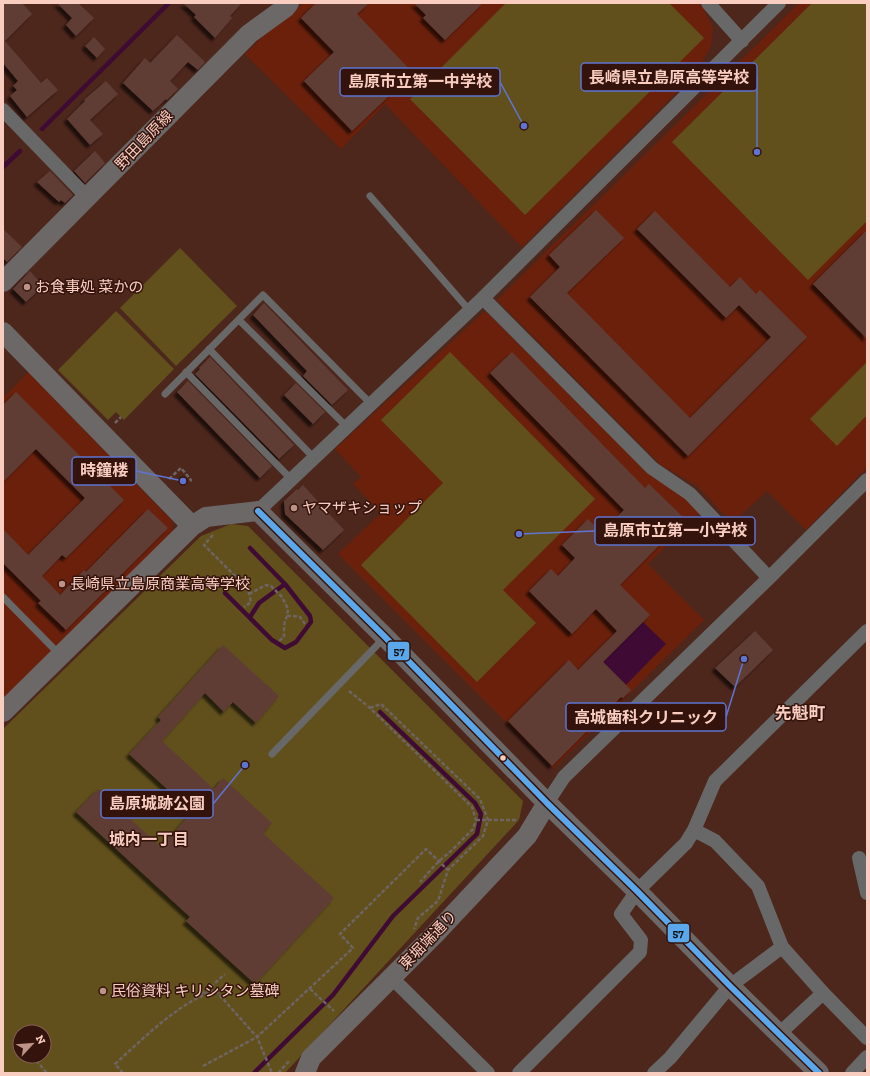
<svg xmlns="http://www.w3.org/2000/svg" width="870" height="1076" font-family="'Zilla Slab','Noto Sans JP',serif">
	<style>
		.built { fill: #6b200c }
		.green { fill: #61501c; fill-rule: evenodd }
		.water { fill: #3f0b34 }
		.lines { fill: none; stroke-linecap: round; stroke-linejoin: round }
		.stream { stroke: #3f0b34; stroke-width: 4.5 }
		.building { fill: #5f3e36; filter: url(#shadow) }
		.path { stroke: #6f6462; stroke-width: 2.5; stroke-dasharray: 4 2; stroke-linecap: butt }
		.lane { stroke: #686868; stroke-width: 7 }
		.street { stroke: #686868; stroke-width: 14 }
		.secondary { stroke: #6c6868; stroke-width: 20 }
		.bus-1-casing { stroke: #33130c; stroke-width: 9 }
		.bus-1 { stroke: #5aa8eb; stroke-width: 6 }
		.poi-dot { fill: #bd9387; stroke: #33130c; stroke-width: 1.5 }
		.bus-dot { fill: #facdc1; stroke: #33130c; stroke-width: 1.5 }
		.labels { text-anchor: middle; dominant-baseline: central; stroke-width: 3; stroke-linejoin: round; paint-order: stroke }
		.street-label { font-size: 15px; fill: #facdc1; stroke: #33130c }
		.poi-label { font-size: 15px; fill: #facdc1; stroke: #33130c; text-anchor: start }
		.neighbourhood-label { font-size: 16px; font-weight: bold; fill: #facdc1; stroke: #33130c }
		.quarter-label { font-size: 17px; font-weight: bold; fill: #facdc1; stroke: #33130c }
		.leader { fill: none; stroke: #5f74d1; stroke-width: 1.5 }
		.callout-dot { fill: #5f74d1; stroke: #33130c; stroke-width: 1.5 }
		.callout { fill: #33130c; stroke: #5f74d1; stroke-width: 1.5 }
		.callout-label { font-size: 16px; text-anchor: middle; font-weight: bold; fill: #facdc1 }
		.line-badge { stroke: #33130c; stroke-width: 1.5 }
		.pale-badge-label { font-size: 11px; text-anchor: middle; font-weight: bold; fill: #111 }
	</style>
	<defs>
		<filter id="shadow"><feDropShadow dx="-3.5" dy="3.5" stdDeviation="1" flood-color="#0009"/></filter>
	</defs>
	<rect width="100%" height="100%" fill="#4d261c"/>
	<path class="built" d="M303 3H699L703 8 713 28 711 46 695 74 522 247 385 104 341 149 245 54 263 36 290 16Z
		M799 3H867V467L806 530 767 491 732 523 697 486 661 465 497 300Z
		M485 311 650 475 681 494 700 512 648 564 704 620 553 769 338 554 381 513 353 484 361 477 335 449Z
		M28 372 172 521 173 533 3 699V398Z"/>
	<path class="green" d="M506 3H669L704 38 525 215 410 99Z
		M812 3H867V221L808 280 672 142Z
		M180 248 237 306 176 366 120 308Z
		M116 311 174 369 124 420 116 412 108 420 58 370Z
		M450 352 595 499 503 590 536 623 477 682 361 565 443 483 381 420Z
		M867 362V415L837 446 810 419Z
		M231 524 248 526 523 801 519 820 285 1073H3V729L201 536ZM20 1032H44V1056H20Z"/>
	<path class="water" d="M643 622 666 644 626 685 603 662Z"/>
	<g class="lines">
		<path class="stream" d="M42 129 169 3
			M3 167 20 151
			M225 593 272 640 285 648 296 642 311 622 310 616 285 584 250 548
			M250 617 259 603 285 584
			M254 1073 333 995 393 916 477 834 481 814 475 803 380 712"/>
	</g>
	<path class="building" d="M3 3H22L32 14 5 41 41 83 47 78 58 90 27 117 10 96 17 90 13 86 18 81 3 63Z
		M57 3H78L94 18 76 36 66 25 72 18Z
		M183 3H242L230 16 232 18 215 38 194 17 196 15Z
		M316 3H369L357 14 413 73 352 131 304 81 334 52 301 18Z
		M414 3H483L445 40 423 18 426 15Z
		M177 35 205 62 198 70 188 62 170 81 178 89 167 100 166 99 153 111 123 83 145 58 150 63Z
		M94 37 105 49 97 58 85 46Z
		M106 81 118 94 90 120 103 134 90 145 67 119 85 101 84 100Z
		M95 151 105 163 85 183 74 171Z
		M50 171 73 195 65 203 61 200 59 202 37 182Z
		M596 210 624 238 567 293 690 418 771 337 739 305 726 318 637 229 655 211 730 287 740 277 756 294 760 290 807 337 688 456 530 297 560 267 549 255Z
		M3 229 22 247 7 262 3 258Z
		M867 230V339L813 284Z
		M30 271 43 286 26 302 13 289Z
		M264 303 348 390 332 405 303 376 307 371 253 315Z
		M512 352 645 488 649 484 685 519 620 585 650 615 603 662 631 690 623 698 621 697 552 766 508 721 569 660 578 670 617 631 596 609 572 634 529 591 551 569 558 576 575 558 562 545 588 519 601 532 624 510 490 373Z
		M210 357 294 445 279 459 195 374 200 369 199 368Z
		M188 381 272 466 260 478 177 392Z
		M296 383 325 412 313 424 284 395Z
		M16 392 124 500 66 558 62 555 42 576 60 595 84 570 86 572 148 509 168 528 66 630 38 603 41 601 3 563V529L28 555 85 498 36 449 3 482V405Z
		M303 485 344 530 323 550 285 514 284 501 297 489 298 490Z
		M755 631 773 650 735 687 715 668Z
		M223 645 279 696 256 723 233 702 224 712 205 693 162 741 214 789 223 778 272 823 263 833 334 898 255 984 186 921 190 917 76 812 98 789 161 847 192 812 129 754 161 720 158 717Z"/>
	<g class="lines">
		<path class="path" d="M115 423 121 417
			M169 479 181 468 191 480 190 481
			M213 535 204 545 247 588 249 593 251 602 244 607
			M249 594 266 585 271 586 282 597 288 609 287 616 285 621 284 626V637L279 641
			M287 616H293L300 617 305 624
			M349 691 370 708 472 807 476 820 473 829 451 851 439 861 420 882
			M370 708 381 704 480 799 488 820 483 836 448 870 438 901 418 918 414 929
			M476 820H517
			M310 989 334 1011
			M195 995 205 992 225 974
			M32 1056 47 1073
			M203 1066 257 1037 353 948 340 934 426 849 448 870
			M123 1073 115 1064C146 1036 176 1005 215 990L257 1037 272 1073
			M278 1073 290 1060"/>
		<path class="lane" d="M370 196 470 311
			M239 320 347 427
			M209 349 314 458
			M186 372 292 480
			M165 394 263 295 371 404
			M3 597 60 655
			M272 754 384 638"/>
		<path class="street" d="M708 3 742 41
			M3 110 88 198
			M483 298 652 468 690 494 769 578
			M258 511 483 298 779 3
			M547 803 564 777 769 578 867 480
			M694 830 715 841 758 886 782 947 823 993 867 1038
			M859 858 867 893
			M392 978 488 1073
			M779 1034 823 993
			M519 1073 640 952 641 940 621 914 637 891 686 843 694 830 715 781 867 631
			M654 1073 670 1058 730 986 782 947
			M852 1073 867 1057"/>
		<path class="secondary" d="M3 282 249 34 285 8 289 3
			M3 332 192 526
			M3 712 192 526 206 517 258 511 385 637 547 803 637 891 730 986 819 1073
			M305 1073 311 1058 437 932 527 836 547 803"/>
		<defs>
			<path id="bus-1" d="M258 511 385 637 547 803 637 891 730 986 819 1073"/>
		</defs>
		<use href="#bus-1" class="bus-1-casing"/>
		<use href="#bus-1" class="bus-1"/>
	</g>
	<g class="poi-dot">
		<circle cx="27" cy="287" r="4"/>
		<circle cx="294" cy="508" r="4"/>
		<circle cx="62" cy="584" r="4"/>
		<circle cx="103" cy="991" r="4"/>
	</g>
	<circle class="bus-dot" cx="503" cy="758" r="3.5"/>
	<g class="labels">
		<g class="street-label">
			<text transform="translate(144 140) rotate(-46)">野田島原線</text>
			<text transform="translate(428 940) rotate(-46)">東堀端通り</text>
		</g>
		<g class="poi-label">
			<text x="35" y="287">お食事処 菜かの</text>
			<text x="302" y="508">ヤマザキショップ</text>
			<text x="70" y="584">長崎県立島原商業高等学校</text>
			<text x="111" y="991">民俗資料 キリシタン墓碑</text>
		</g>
		<g class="neighbourhood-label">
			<text x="149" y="839">城内一丁目</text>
		</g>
		<g class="quarter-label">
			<text x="800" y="713">先魁町</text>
		</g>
	</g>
	<path class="leader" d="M757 152L757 77M524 126L500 82M183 481L136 471M519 534L595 531M744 659L726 717M245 765L213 804"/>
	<g class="callout-dot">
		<circle cx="757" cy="152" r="4"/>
		<circle cx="524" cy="126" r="4"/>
		<circle cx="183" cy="481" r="4"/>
		<circle cx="519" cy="534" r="4"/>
		<circle cx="744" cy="659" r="4"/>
		<circle cx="245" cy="765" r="4"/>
	</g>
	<g class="callout">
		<rect x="581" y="63" width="176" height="28" rx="4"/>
		<rect x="340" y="68" width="160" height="28" rx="4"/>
		<rect x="72" y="457" width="64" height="28" rx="4"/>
		<rect x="595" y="517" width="160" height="28" rx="4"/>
		<rect x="566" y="703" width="160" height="28" rx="4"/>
		<rect x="101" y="790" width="112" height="28" rx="4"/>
	</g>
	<g class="callout-label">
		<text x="669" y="83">長崎県立島原高等学校</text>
		<text x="420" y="87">島原市立第一中学校</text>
		<text x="104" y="476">時鐘楼</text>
		<text x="675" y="536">島原市立第一小学校</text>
		<text x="646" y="723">高城歯科クリニック</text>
		<text x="157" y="809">島原城跡公園</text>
	</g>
	<g class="line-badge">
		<rect x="387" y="641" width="23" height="20" rx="4" fill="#5aa8eb"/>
		<rect x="667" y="923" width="23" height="20" rx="4" fill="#5aa8eb"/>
	</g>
	<g class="pale-badge-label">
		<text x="399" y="655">57</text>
		<text x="678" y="937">57</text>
	</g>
	<rect width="870" height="1076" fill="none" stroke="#facdc1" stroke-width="8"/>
	<g transform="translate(32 1044) rotate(64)"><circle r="19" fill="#33130c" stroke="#835d54"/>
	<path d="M0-3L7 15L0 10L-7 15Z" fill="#bd9387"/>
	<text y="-6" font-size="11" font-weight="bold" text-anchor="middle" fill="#facdc1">N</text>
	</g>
</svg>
